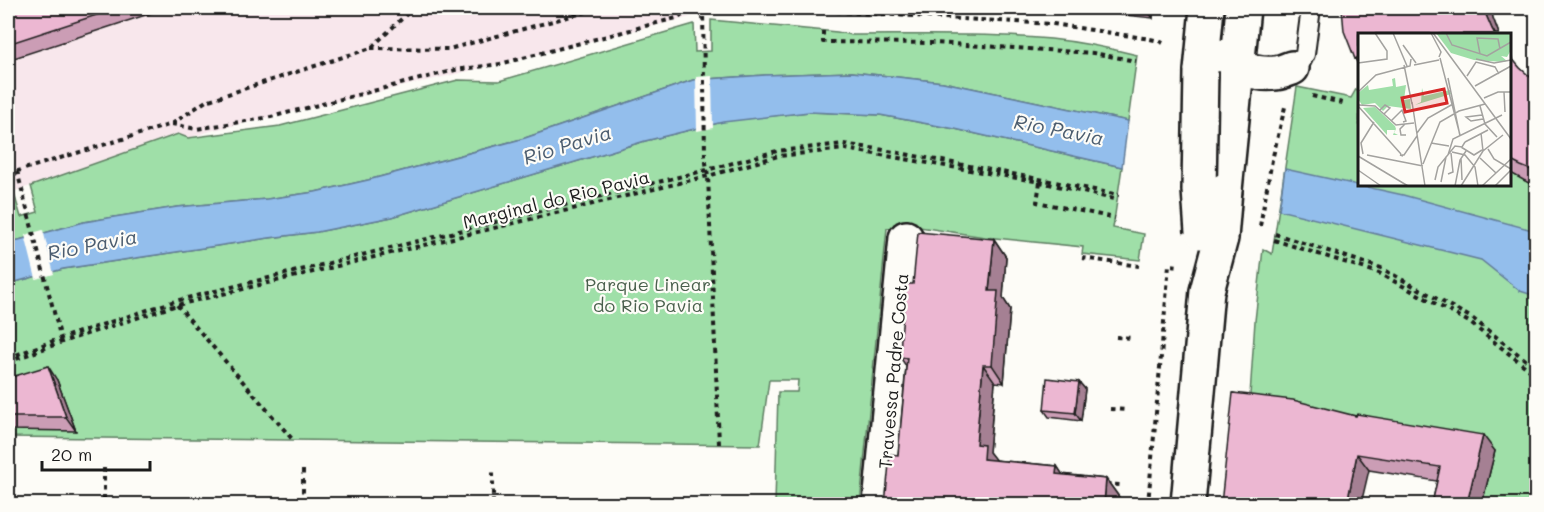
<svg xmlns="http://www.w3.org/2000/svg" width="1544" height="512" font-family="Mali,sans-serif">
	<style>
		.built { fill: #f8e7ec }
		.green { fill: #9fdfa8; stroke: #5e7e62; stroke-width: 1.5 }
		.water { fill: #93beec; stroke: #637d99; stroke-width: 1.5 }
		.pier { fill: #fdfcf7 }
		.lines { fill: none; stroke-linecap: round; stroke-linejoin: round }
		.lane-casing { stroke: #1c1c1c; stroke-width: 22 }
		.street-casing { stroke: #1c1c1c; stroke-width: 38 }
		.primary-casing { stroke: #1c1c1c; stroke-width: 38 }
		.path { stroke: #1c1c1c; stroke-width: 4; stroke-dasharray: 4.5 4.5; stroke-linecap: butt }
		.lane { stroke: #fdfcf7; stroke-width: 18 }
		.street { stroke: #fdfcf7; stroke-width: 33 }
		.primary { stroke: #fdfcf7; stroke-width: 33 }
		.primary-bridge-casing { stroke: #1c1c1c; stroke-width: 38; stroke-linecap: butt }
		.primary-bridge { stroke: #fdfcf7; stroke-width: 33 }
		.wall { fill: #cb9db5; stroke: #1c1c1c; stroke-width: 1.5 }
		.shaded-wall { fill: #a58093; stroke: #1c1c1c; stroke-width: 1.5 }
		.building { fill: #ecb7d2; stroke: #1c1c1c; stroke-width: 1.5 }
		.labels { text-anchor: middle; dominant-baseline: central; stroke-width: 4.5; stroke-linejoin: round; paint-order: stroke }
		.street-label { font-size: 18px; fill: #1c1c1c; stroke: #fdfcf7 }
		.park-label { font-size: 18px; fill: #4a604d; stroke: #fdfcf7 }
		.water-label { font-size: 20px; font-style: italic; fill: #4c5d6f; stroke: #fdfcf7 }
		.inset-road { fill: none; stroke: #a3a29f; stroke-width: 1.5 }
		.view { fill: #d62828; fill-opacity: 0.15; stroke: #d62828; stroke-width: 3 }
		.inset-edge { fill: none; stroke: #1c1c1c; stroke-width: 3 }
	</style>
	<rect width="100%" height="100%" fill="#fdfcf7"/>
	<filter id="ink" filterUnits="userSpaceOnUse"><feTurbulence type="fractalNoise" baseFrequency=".0167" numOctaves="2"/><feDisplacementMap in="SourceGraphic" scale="12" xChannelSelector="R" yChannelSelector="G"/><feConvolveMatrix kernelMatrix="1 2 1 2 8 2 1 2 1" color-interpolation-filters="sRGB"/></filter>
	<g filter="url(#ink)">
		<path class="built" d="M8 8H719L690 17 452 75 214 130 8 193Z"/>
		<path class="green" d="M711 20 837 32 852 35C918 35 985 33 1051 39 1080 42 1109 48 1137 55L1128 121 943 82 852 72 765 75 693 80 525 138 368 180 315 192 267 199 177 207 84 222 8 243V188L12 187 21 217 38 212 31 186 178 134 188 138 280 126 458 80 499 81 694 24 695 52 711 51Z
			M1359 84 1360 184H1510V172L1536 187V504H1482L1494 451 1249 410 1255 321 1263 249 1272 254 1297 87 1351 98Z
			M809 112 880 115 955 129 1122 167 1113 228 1144 234 1140 260 1082 254 1083 247 985 237 900 224 899 229 887 228 860 504H775L778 392H797L798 380H769L760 445 8 437V284L63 269 269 238 317 232 392 217 645 141 726 121Z"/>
		<path class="water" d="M852 72 943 82 1128 121 1122 167 955 129 880 115 809 112 723 122 645 141 392 217 317 232 269 238 63 269 8 284V243L84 222 114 217 177 207 267 199 315 192 368 180 525 138 693 80 765 75Z
			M1285 169 1403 195 1536 231V296L1520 291 1481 260 1279 210Z"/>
		<path class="pier" d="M712 76 713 128 697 131 696 77Z
			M43 230 54 274 36 279 25 235Z"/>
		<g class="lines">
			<defs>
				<path id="lane" d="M1292 68 1301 62 1305 54 1311 8"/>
				<path id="street" d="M880 504 906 238"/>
				<path id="primary" d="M1219 56C1231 67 1258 75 1274 73 1280 73 1286 70 1292 68
					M1201 71 1207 8
					M1225 190 1243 8
					M1188 504 1207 291 1221 238"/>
			</defs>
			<use href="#lane" class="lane-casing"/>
			<use href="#street" class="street-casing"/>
			<use href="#primary" class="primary-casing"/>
			<path class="path" d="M703 8 705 156 708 176 719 444
				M810 8 840 12 1053 24 1150 39 1159 41 1167 45
				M823 31V42L935 43 1093 53 1136 61
				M371 48 449 49 601 8
				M1312 96 1347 104
				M172 124 206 101 371 48 413 8
				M17 171 61 339
				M8 174 172 124 196 129 271 117 455 70 500 64 680 17 688 8
				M1040 182 1037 202 1115 218
				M1260 226 1272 160 1285 107
				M1275 234 1381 268 1472 318 1536 368
				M1274 240 1379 273 1469 322 1536 375
				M1082 258 1139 266
				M177 305 293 440
				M1116 337 1132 338
				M8 358 61 338 175 301 707 170 777 151 843 144 878 149 1055 182 1119 195
				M8 362 62 342 177 305 708 176 778 156 845 149 1040 182 1118 200
				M1110 409 1126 410
				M104 468V504
				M303 470V504
				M1106 484 1120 485
				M493 504V471
				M1148 504 1169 265 1179 266"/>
			<use href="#lane" class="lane"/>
			<use href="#street" class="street"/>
			<use href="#primary" class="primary"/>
			<defs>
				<path id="primary-bridge" d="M1201 71 1199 190 1202 232
					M1221 238 1225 190"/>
			</defs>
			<use href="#primary-bridge" class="primary-bridge-casing"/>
			<use href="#primary-bridge" class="primary-bridge"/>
		</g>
		<path class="wall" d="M8 8H167L8 60Z
			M1058 8H1154L1153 18Z
			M1342 8 1493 18 1499 34H1359V65L1355 59Z
			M1509 55 1520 68 1536 82V187L1509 172Z
			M994 239 1006 257 1003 298 1010 309 1004 383 995 382 989 452 995 460 1057 466 1062 474 1106 479 1119 497 1118 504H885L898 455 906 366 900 357 913 284Z
			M8 378 57 380 76 431 8 430Z
			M1079 382 1085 389 1081 421 1049 417 1044 410Z
			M1233 393 1495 451 1482 504H1432L1437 481 1369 470Z"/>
		<path class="shaded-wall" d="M1145 8H1154L1153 18Z
			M1483 8H1492L1493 18 1499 34H1495L1492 29Z
			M994 239 1006 257 1003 298 1010 309 1004 383 992 365 989 291Z
			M983 365 995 382 989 452 997 462 983 459 976 444Z
			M48 366 57 380 76 431 66 417Z
			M1079 382 1085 389 1081 421 1075 413Z
			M1483 435 1495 451 1482 504H1467Z
			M1357 454 1369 470 1361 504H1347Z
			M1057 466 1069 484 1056 474Z
			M1106 479 1119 497 1118 504H1104Z"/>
		<path class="building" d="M8 8H118L8 44Z
			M1342 8H1483L1492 29 1495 34H1359V57L1355 59 1344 31Z
			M1509 55 1520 68 1536 82V172L1521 166 1509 160Z
			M918 232 994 239 989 291H998L992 365H983L976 444 984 445 983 459 1057 466 1056 474 1106 479 1104 504H885L890 454 898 455 907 358 900 357 901 336 906 284H913Z
			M48 366 66 417H8V378Z
			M1047 378 1079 382 1075 413 1044 410Z
			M1233 393 1293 400 1356 416 1357 414 1483 435 1467 504H1432L1440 467 1357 454 1347 504H1221Z"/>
	</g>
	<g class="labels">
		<g class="street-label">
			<text transform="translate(556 199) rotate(-14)">Marginal do Rio Pavia</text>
			<text transform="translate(893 371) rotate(-85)">Travessa Padre Costa</text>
		</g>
		<g class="park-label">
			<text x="648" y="284">Parque Linear<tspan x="648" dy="21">do Rio Pavia</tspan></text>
		</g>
		<g class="water-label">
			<text transform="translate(1059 129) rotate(11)">Rio Pavia</text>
			<text transform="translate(567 144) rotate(-17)">Rio Pavia</text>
			<text transform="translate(92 244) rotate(-11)">Rio Pavia</text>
		</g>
	</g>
	<g transform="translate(1358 33)">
		<rect width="153" height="153" fill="#fdfcf7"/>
		<path d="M78 0H153V17L149 24 143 23 149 28 145 29 116 27 93 20ZM37 45 38 54 48 52 46 67 52 66 53 76 30 73 25 78 17 70 4 72 0 66V60L10 52 11 57 35 53 34 46ZM64 55 66 63 92 57 93 61 57 72 63 69ZM17 74 37 93 38 96 36 100 40 102H35L37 97H29V102L5 75Z" fill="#9fdfa8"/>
		<path class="inset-road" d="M35 0 49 33M73 0 83 19 81 24M75 0 153 106M88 0 94 12 129 23 153 9M45 12 58 30M122 21 119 5 140 6 142 16M82 25 102 102M118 26 136 30 153 27M0 30 29 26V18L17 0M46 32 54 71M56 32 81 27M109 43 118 29 137 34 141 41M90 45 102 103M117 53 153 33M0 59 18 42 52 33 53 26M146 59 147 79M126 65 140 59H153M54 69 67 153M1 72 17 73 38 92 56 90M0 73 43 121M122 73 127 91 139 104M22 77 27 72 32 75 26 81M124 82 108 84 113 88 125 86M33 88 44 77 48 88 45 89M47 91 42 96 43 102H48M59 100 70 85 95 71M123 100 125 118M107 109 130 97M73 110 91 113M103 114 116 122 124 117M130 116 136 126 153 136M94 119 107 122 117 134 120 153M5 121 3 110 16 89M9 122 65 133M90 122 95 106 144 82M0 123 50 153M45 123 42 122H46L59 103M103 125 104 147M122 125 138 140M65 131 82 89 101 78 127 71M0 137 23 153M90 141 95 139 93 120M77 147 80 134 97 113 104 114 107 109M83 149 88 124M97 153 102 127 108 118M103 153 125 118 145 102M124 153 153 126M137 153 153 137"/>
		<path class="view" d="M86 56 89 70 47 79 44 65Z"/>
		<rect width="153" height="153" class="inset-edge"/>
	</g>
	<rect width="1544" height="512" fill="none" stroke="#fdfcf7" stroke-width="30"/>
	<rect x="15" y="15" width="1514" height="482" fill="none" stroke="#1c1c1c" stroke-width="2" filter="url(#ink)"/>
	<path d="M42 461v9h108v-9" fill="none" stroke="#1c1c1c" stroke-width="3"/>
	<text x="51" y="461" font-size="18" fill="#1c1c1c" stroke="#fdfcf7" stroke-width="4.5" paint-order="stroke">20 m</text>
</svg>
